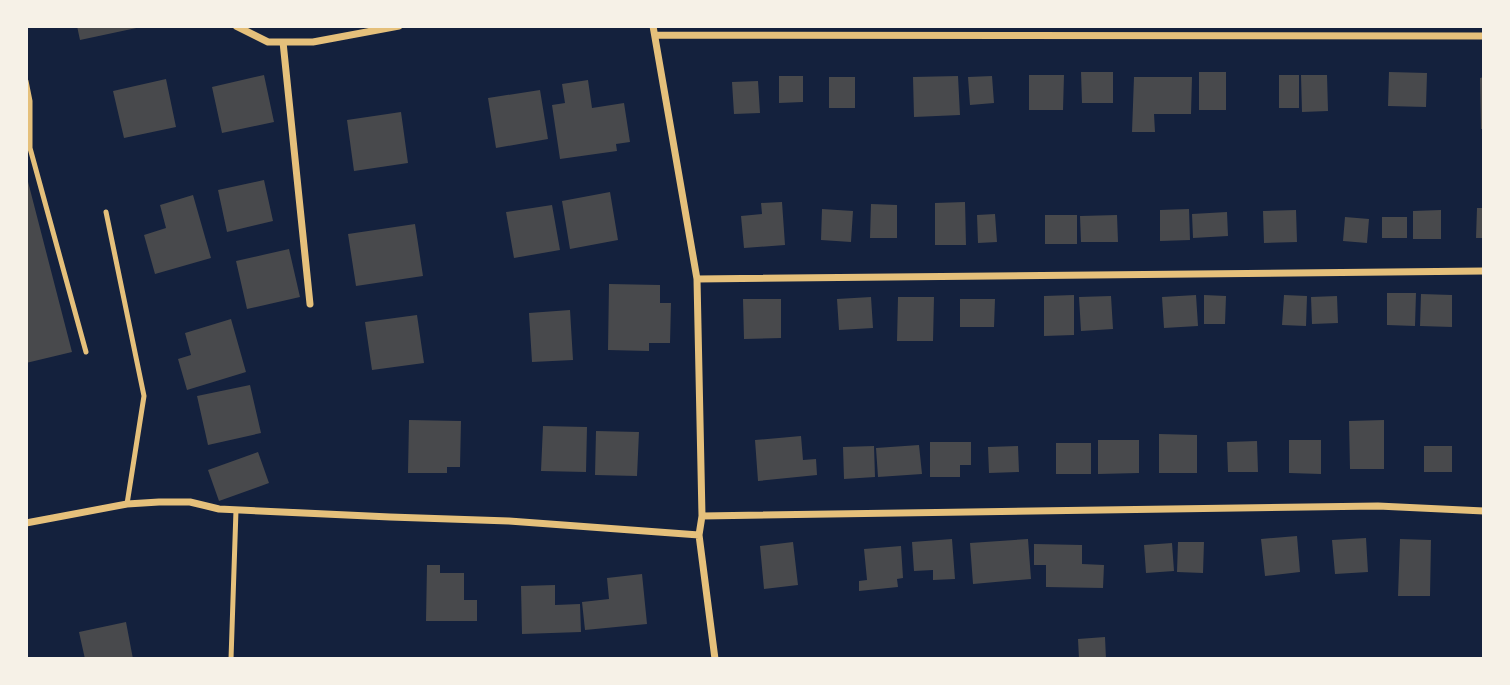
<svg xmlns="http://www.w3.org/2000/svg" width="1510" height="685" font-family="Mulish,sans-serif">
	<style>
		.building { fill: #48494c }
		.lines { fill: none; stroke-linecap: round; stroke-linejoin: round }
		.service { stroke: #e5c07b; stroke-width: 5 }
		.minor { stroke: #e5c07b; stroke-width: 7 }
	</style>
	<rect width="100%" height="100%" fill="#14213d"/>
	<path class="building" d="M77 26H141V27L80 40Z
		M1081 72H1113V103H1082Z
		M1199 72H1226V110H1199Z
		M1389 72 1427 73 1426 107 1388 106Z
		M264 75 274 122 222 133 212 87Z
		M1029 75H1064L1063 110H1029Z
		M1279 75H1299V108H1279Z
		M1301 75H1327L1328 111 1302 112Z
		M779 76H803V102L779 103Z
		M958 76 960 115 914 117 913 77Z
		M992 76 994 103 970 105 968 77Z
		M829 77H855V108H829Z
		M1134 77H1192L1191 114H1154L1155 132H1132Z
		M1484 77V129H1481L1480 78Z
		M166 79 176 127 124 138 113 91Z
		M588 80 592 108 624 103 630 142 616 144 617 151 560 159 552 105 565 103 562 84Z
		M758 81 760 113 734 114 732 82Z
		M540 90 548 139 496 148 488 98Z
		M401 112 408 163 354 171 347 120Z
		M26 174 72 352 26 363Z
		M264 180 273 221 227 232 218 190Z
		M610 192 618 240 570 249 562 201Z
		M193 195 211 258 155 274 144 235 166 228 160 205Z
		M782 202 785 245 744 248 741 216 762 214 761 203Z
		M965 202 966 245H935V203Z
		M871 204 897 205V238H870Z
		M552 205 560 250 514 258 506 212Z
		M1477 208H1484V238H1476Z
		M822 209 853 211 851 242 821 240Z
		M1189 209 1190 240 1160 241V210Z
		M1296 210 1297 242 1264 243 1263 211Z
		M1441 210V239H1413V211Z
		M1227 212 1228 236 1193 238 1192 214Z
		M995 214 997 242 978 243 977 215Z
		M1045 215H1077V244H1045Z
		M1117 215 1118 242H1081L1080 216Z
		M1345 217 1369 219 1367 243 1343 241Z
		M1382 217H1407V238H1382Z
		M415 224 423 276 356 286 348 234Z
		M289 249 300 297 247 309 236 261Z
		M609 284 660 285V303H671L670 343H649V351L608 350Z
		M1387 293H1416L1415 326 1387 325Z
		M1421 294 1452 295V327L1420 326Z
		M1074 295V335L1044 336V296Z
		M1196 295 1198 326 1164 328 1162 297Z
		M1204 295 1226 296 1225 324H1204Z
		M1284 295 1307 296 1306 326 1282 325Z
		M1111 296 1113 329 1081 331 1079 297Z
		M1337 296 1338 323 1312 324 1311 297Z
		M871 297 873 328 839 330 837 299Z
		M898 297H934L933 341H897Z
		M743 299H781V338L744 339Z
		M960 299H995L994 327H960Z
		M570 310 573 360 532 362 529 313Z
		M417 315 424 363 372 370 365 322Z
		M231 319 246 372 187 390 178 359 191 355 185 333Z
		M250 385 261 433 208 445 197 396Z
		M409 420 461 421 460 467H447V473H408Z
		M1384 420V469H1350L1349 421Z
		M543 426 587 427 586 472 541 471Z
		M596 431 639 432 637 476 595 475Z
		M1159 434 1197 435V473H1159Z
		M801 436 803 460 816 459 817 475 758 481 755 440Z
		M1098 440H1139V473L1098 474Z
		M1289 440H1321V474L1289 473Z
		M1257 441 1258 472H1228L1227 442Z
		M930 442H971V465H960V477H930Z
		M1056 443H1091V474H1056Z
		M919 445 922 474 878 477 876 448Z
		M874 446 875 477 844 479 843 447Z
		M1018 446 1019 472 989 473 988 447Z
		M1424 446H1452V472H1424Z
		M258 452 269 483 219 501 208 470Z
		M1297 536 1300 572 1265 576 1261 539Z
		M1366 538 1368 572 1335 574 1332 540Z
		M952 539 955 579 933 580V570L914 571 912 542Z
		M1028 539 1031 579 973 584 970 543Z
		M1400 539 1431 540 1430 596H1398Z
		M793 542 798 585 764 589 760 546Z
		M1178 542H1204L1203 573 1177 572Z
		M1172 543 1174 571 1146 573 1144 545Z
		M1034 544 1082 545V564L1104 565 1103 588 1046 587V565H1034Z
		M901 546 903 578 897 579 898 587 859 591V581L867 580 864 549Z
		M427 565H440V573H464V600H477V621H426Z
		M642 574 647 624 585 630 582 602 609 599 607 578Z
		M555 585V605L580 604 581 632 522 634 521 586Z
		M126 622 133 659H85L79 632Z
		M1105 637 1106 659H1079L1078 639Z"/>
	<g class="lines">
		<path class="service" d="M26 81 30 101V148L86 352
			M106 212 144 396 127 504
			M231 659 236 510"/>
		<path class="minor" d="M236 26 268 42H313L399 26
			M653 26 697 279 702 516 699 535 715 659
			M655 35 1484 36
			M283 42 310 304
			M697 279 1484 271
			M702 516 1378 506 1484 511
			M26 523 127 504 159 502H190L219 509 390 517 509 521 699 535"/>
	</g>
	<rect width="1510" height="685" fill="none" stroke="#f6f1e7" stroke-width="56"/>
</svg>
